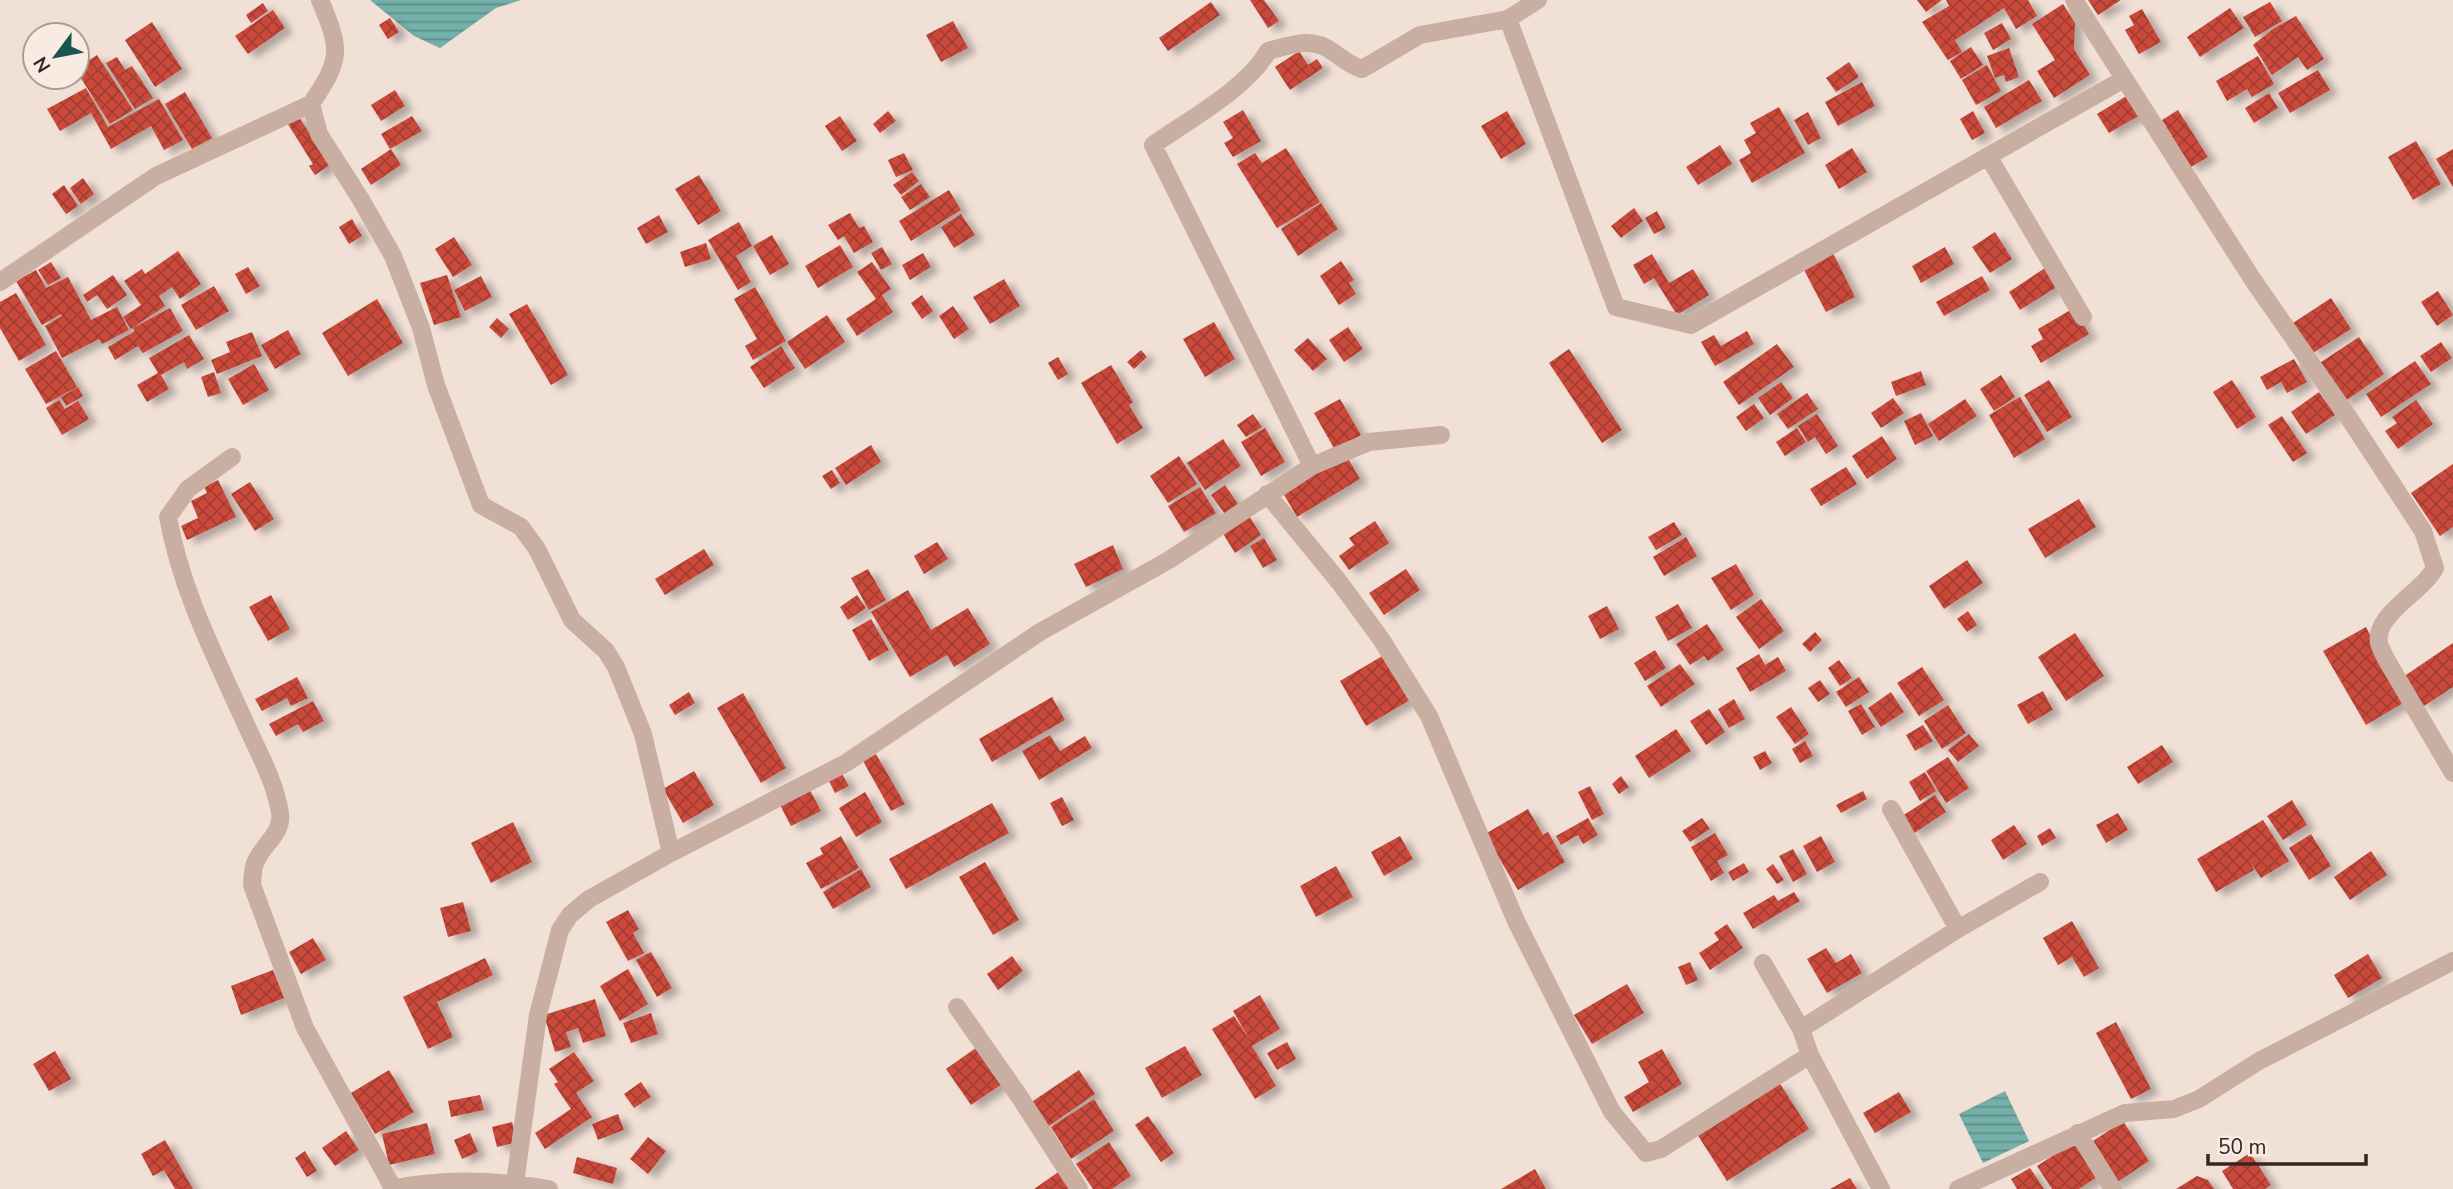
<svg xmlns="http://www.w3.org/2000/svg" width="2453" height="1189" font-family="'Nunito Sans',sans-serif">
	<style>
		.water { fill: url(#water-rules) }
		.building { fill: url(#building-cross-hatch); filter: url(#shadow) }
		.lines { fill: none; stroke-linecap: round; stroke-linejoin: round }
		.street { stroke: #c9aea2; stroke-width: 18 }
	</style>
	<defs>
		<pattern id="water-rules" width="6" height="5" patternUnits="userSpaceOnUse" patternTransform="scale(1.75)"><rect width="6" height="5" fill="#74afa9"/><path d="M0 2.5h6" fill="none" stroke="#608e89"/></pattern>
		<pattern id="building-cross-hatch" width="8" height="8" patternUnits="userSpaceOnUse" patternTransform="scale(1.75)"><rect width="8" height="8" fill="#ca483b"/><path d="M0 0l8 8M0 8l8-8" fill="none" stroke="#a53c31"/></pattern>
		<filter id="shadow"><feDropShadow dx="8" dy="4.5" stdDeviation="3.5" flood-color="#0004"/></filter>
	</defs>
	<rect width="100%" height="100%" fill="#f1e0d6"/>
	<path class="water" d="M370 0H521L496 8 440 48 414 36Z
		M2005 1091 2029 1141 1983 1163 1959 1114Z"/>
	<path class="building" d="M1250 0H1264L1279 21 1268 28Z
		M1917 0H1942L1926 12Z
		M1946 0H2028L2037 16 2016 29 2004 8 1955 40 1962 52 1948 60 1922 22 1949 6Z
		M2088 0H2121L2098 15Z
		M1211 2 1220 15 1168 51 1159 38Z
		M2270 2 2282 21 2255 37 2243 17Z
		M263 3 268 11 251 23 246 15Z
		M2063 4 2075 23 2074 49 2090 75 2054 98 2037 71 2055 60 2032 24Z
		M2230 8 2244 28 2200 57 2187 37Z
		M2142 9 2161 42 2139 54 2125 30 2134 25 2129 16Z
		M273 10 285 28 248 54 235 36Z
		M2296 16 2324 59 2307 70 2298 57 2272 75 2253 45 2273 29Z
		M390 18 399 32 388 39 379 25Z
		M953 21 968 48 941 62 926 35Z
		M152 22 182 69 155 87 125 40Z
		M2002 23 2011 39 1993 50 1984 33Z
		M1971 47 1983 65 1961 79 1950 61Z
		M2009 48 2019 77 2006 82 2004 75 1995 78 1987 56Z
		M1299 51 1308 65 1317 59 1323 68 1290 90 1275 67Z
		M97 55 133 110 110 124 77 72V68Z
		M2258 56 2274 84 2252 97 2247 89 2227 101 2216 81Z
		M117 57 125 70 132 66 153 98 135 109 106 63Z
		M1849 62 1859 77 1836 92 1826 78Z
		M1987 65 2001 91 1976 105 1962 80Z
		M2318 70 2330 90 2290 113 2278 93Z
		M2029 80 2042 101 1996 128 1984 107Z
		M1862 82 1875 106 1838 126 1825 102Z
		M86 88 108 127 159 99 183 140 164 150 151 126 111 149 91 113 60 131 47 109Z
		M395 90 405 106 381 121 371 105Z
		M185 92 212 138 192 149 165 104Z
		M2269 93 2278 108 2254 123 2245 108Z
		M2128 95 2140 115 2109 133 2097 114Z
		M1779 107 1805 153 1752 183 1739 160 1751 153 1744 140 1756 133 1750 123Z
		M1243 110 1261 141 1233 157 1224 143 1233 138 1223 122Z
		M2178 110 2208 157 2191 167 2162 120Z
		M888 111 896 121 880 133 873 124Z
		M1507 111 1526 144 1501 159 1481 126Z
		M1973 111 1985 133 1972 140 1960 119Z
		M1808 112 1821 138 1808 145 1794 120Z
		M297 114 330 165 315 175 309 166 313 164 286 121Z
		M412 116 422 131 390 149 381 134Z
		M840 116 857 141 842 151 825 126Z
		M2416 141 2441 184 2413 200 2388 157Z
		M1720 145 1732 164 1698 185 1686 167Z
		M1286 148 1320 202 1277 228 1237 164 1255 153 1262 163Z
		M1852 148 1867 172 1839 189 1825 165Z
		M391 149 401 165 371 185 361 169Z
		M2453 149V187L2436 159Z
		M904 153 913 170 896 177 888 160Z
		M912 172 919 181 901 195 893 185Z
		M699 175 721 211 698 225 675 189Z
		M83 178 94 194 81 204 70 188Z
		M921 184 930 197 910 210 901 197Z
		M64 185 78 206 66 214 52 194Z
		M949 190 961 210 911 241 899 221Z
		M1321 203 1338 229 1298 256 1281 229Z
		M1634 208 1643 221 1621 238 1611 226Z
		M1657 211 1666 228 1654 234 1645 218Z
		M850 213 859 228 864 226 873 242 854 253 844 236 838 240 828 225Z
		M961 214 975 235 954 248 941 227Z
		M659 215 668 232 646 244 637 228Z
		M352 219 362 236 349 244 339 227Z
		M739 222 752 246 736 256 751 282 738 290 708 240Z
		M1995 232 2012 259 1990 273 1972 247Z
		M772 235 789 264 770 275 753 246Z
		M454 237 472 265 453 277 435 249Z
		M706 243 711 259 685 267 680 252Z
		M840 245 853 267 818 288 805 266Z
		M882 247 892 264 881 270 871 253Z
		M1945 247 1954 264 1921 283 1912 266Z
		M178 251 201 284 180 299 172 287 159 296 165 306 131 329 123 317 141 305 124 281 142 269 145 274Z
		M923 253 931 267 910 280 902 265Z
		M1833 253 1855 297 1826 312 1803 268Z
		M1652 254 1669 283 1693 269 1709 295 1677 315 1654 278 1644 284 1633 265Z
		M1341 261 1354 280 1349 283 1356 294 1339 305 1320 276Z
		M51 262 61 278 48 285 38 270Z
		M872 262 891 289 882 295 893 312 857 336 846 319 876 299 857 272Z
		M2048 266 2060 285 2020 310 2009 292Z
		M248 267 260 286 246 294 235 274Z
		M36 270 46 288 68 277 91 320 117 307 129 330 102 344 99 339 62 358 45 326 62 316 61 314 42 325 16 281Z
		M113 275 127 295 107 309 97 295 87 302 83 295Z
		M447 275 461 317 434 325 420 283Z
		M481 276 492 297 465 311 454 290Z
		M1982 276 1990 290 1944 316 1936 302Z
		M1004 279 1020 306 990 324 973 297Z
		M214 286 229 311 196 330 181 305Z
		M755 287 786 341 753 360 745 346 757 339 734 299Z
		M2438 291 2453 315 2437 326 2421 302Z
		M16 293 46 345 19 361 0 328V302Z
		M922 295 933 311 922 319 911 303Z
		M2331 298 2351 329 2313 353 2293 323Z
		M377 299 403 343 348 376 322 333Z
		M527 304 568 375 551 385 509 314Z
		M953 306 969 329 954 339 939 316Z
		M170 308 183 331 143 353 138 346 115 360 108 347 135 331 133 328Z
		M2074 308 2089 334 2041 363 2031 346 2043 339 2038 329Z
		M827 315 845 342 805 369 787 342Z
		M497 318 509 329 501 338 489 327Z
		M1214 322 1235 359 1205 377 1183 339Z
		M1348 327 1363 349 1344 362 1329 340Z
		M288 330 301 354 275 369 261 345Z
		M1747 331 1754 344 1715 366 1701 342 1714 335 1721 346Z
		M252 332 262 356 217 374 211 360 230 352 226 342Z
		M189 335 204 359 187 369 184 362 161 375 169 389 147 402 137 385 158 373 149 358Z
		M2359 337 2384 374 2344 402 2318 364Z
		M1308 338 1327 359 1313 371 1294 350Z
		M2441 342 2452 358 2431 372 2420 356Z
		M1777 344 1794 367 1739 405 1723 382Z
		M781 346 795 368 764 388 750 367Z
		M1569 349 1622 430 1602 443 1549 363Z
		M1141 350 1147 357 1134 369 1127 362Z
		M56 351 77 387 46 404 25 369Z
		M1058 357 1068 374 1058 380 1048 363Z
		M2294 359 2307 382 2287 393 2281 382 2267 390 2260 377Z
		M2415 361 2431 384 2381 417 2366 394Z
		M254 364 269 390 243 405 228 379Z
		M1111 365 1133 402 1129 405 1143 428 1117 444 1081 383Z
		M1921 371 1926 385 1896 396 1891 382Z
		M214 372 221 393 208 397 201 377Z
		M2001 375 2015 397 1994 411 1980 389Z
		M2049 380 2072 417 2047 432 2024 395Z
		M2232 380 2256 417 2237 429 2213 392Z
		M1781 382 1793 398 1770 415 1758 398Z
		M78 387 83 396 66 406 61 397Z
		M2319 392 2335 415 2306 434 2291 412Z
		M1807 393 1818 409 1788 429 1777 414Z
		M2020 397 2045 439 2014 458 1989 415Z
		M1893 398 1904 413 1881 428 1871 413Z
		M1340 399 1361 435 1335 450 1314 413Z
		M1965 399 1977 416 1939 441 1928 424Z
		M59 400 65 409 78 401 89 419 62 435 46 408Z
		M2416 400 2433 424 2398 449 2385 431 2397 423 2392 417Z
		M1754 404 1764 418 1746 431 1736 417Z
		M1921 413 1933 436 1915 445 1904 421Z
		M1253 414 1262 427 1246 437 1237 425Z
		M1817 414 1838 446 1826 454 1815 437 1808 442 1798 426Z
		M2282 416 2307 453 2293 462 2268 425Z
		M1265 428 1285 462 1261 476 1241 442Z
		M1797 428 1806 442 1785 456 1776 442Z
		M1882 436 1897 459 1867 479 1852 456Z
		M1223 439 1241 466 1205 490 1187 463Z
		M871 445 881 462 846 485 835 468Z
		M1346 455 1360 479 1297 517 1283 493Z
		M1179 456 1197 484 1168 503 1150 476Z
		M2453 464V527L2440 536 2411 493Z
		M1846 467 1857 484 1821 506 1810 489Z
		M832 470 840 483 831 489 822 476Z
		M218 480 236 517 187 540 181 526 198 518 191 501 207 493 204 487Z
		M250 482 274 519 255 531 231 494Z
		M1225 485 1238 504 1225 514 1211 495Z
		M1200 487 1216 513 1184 532 1168 506Z
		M2079 499 2096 527 2045 558 2028 529Z
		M1248 514 1261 535 1235 553 1222 532Z
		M1375 521 1389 543 1349 570 1339 556 1354 545 1349 538Z
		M1674 522 1682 535 1656 550 1648 537Z
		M1686 537 1697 556 1664 576 1653 557Z
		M1264 538 1277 560 1263 568 1250 546Z
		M937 542 948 559 924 574 914 556Z
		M1113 545 1123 569 1086 587 1074 564Z
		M704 549 714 565 665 595 655 579Z
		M1967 560 1983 583 1944 609 1929 586Z
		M1736 564 1754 595 1731 610 1711 578Z
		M868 569 886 600 869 610 851 578Z
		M1406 569 1420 590 1384 615 1369 593Z
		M908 590 931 630 968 608 990 644 954 667 947 655 910 677 871 612Z
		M271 595 290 629 268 641 249 607Z
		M857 595 866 608 848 620 840 607Z
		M1761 599 1784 631 1759 649 1736 617Z
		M1678 604 1692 628 1668 641 1655 617Z
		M1607 606 1619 629 1600 639 1588 616Z
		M1968 611 1977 625 1967 632 1957 619Z
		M871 619 889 650 869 661 852 630Z
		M1707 624 1724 650 1708 661 1704 656 1690 665 1676 644Z
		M2366 627 2403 703 2366 725 2323 651Z
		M1815 632 1822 640 1810 652 1802 644Z
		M2075 633 2104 676 2066 701 2038 657Z
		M2453 643V687L2424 706 2403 677Z
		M1655 650 1666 668 1645 681 1634 663Z
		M1759 654 1765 665 1778 657 1786 671 1750 692 1736 668Z
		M1384 655 1410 700 1366 726 1340 681Z
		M1839 660 1852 678 1840 686 1828 668Z
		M1680 664 1695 684 1661 707 1647 686Z
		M1922 667 1944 700 1919 716 1897 683Z
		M297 677 308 698 291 706 287 698 262 711 255 699Z
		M1859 677 1869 692 1846 707 1836 692Z
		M1820 680 1830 694 1818 702 1808 688Z
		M2043 691 2053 710 2028 724 2017 705Z
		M689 692 695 703 675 715 669 705Z
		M1891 692 1904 712 1881 727 1868 708Z
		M743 693 786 768 761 783 717 708Z
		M1052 697 1065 720 992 762 979 739Z
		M1734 699 1745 719 1729 728 1718 709Z
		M313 701 324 721 303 732 298 724 276 736 269 724Z
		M1861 704 1875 727 1862 735 1848 711Z
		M1948 705 1966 733 1942 749 1924 721Z
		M1791 707 1809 734 1795 744 1776 717Z
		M1709 709 1725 732 1706 745 1690 721Z
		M1923 725 1933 741 1915 751 1906 735Z
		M1676 729 1691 751 1649 778 1635 756Z
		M1969 734 1979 746 1958 762 1948 750Z
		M1050 735 1060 751 1085 736 1092 748 1039 780 1022 751Z
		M1805 741 1813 756 1800 763 1792 749Z
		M2162 745 2173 762 2138 784 2127 767Z
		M1765 751 1772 763 1760 770 1753 757Z
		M876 754 905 804 891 811 863 761Z
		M1948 757 1969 788 1946 803 1926 771Z
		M694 771 714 805 683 823 663 789Z
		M841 772 849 786 835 793 828 779Z
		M1925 772 1936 791 1920 801 1909 782Z
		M1621 776 1629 787 1619 794 1612 784Z
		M1590 786 1604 814 1592 820 1578 792Z
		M810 790 821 811 791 826 780 805Z
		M1863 791 1867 799 1841 813 1836 805Z
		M865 792 882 822 856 837 839 808Z
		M1935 795 1946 812 1913 834 1902 816Z
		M1062 797 1074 820 1062 826 1050 803Z
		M2292 800 2307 825 2283 840 2267 816Z
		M992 803 1009 833 906 889 889 859Z
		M1528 809 1543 835 1548 832 1565 862 1518 890 1485 834Z
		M2118 813 2128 830 2106 843 2096 825Z
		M1588 818 1598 835 1583 844 1578 835 1561 845 1556 836Z
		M1702 818 1710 829 1690 842 1682 831Z
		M2263 820 2289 861 2261 878 2251 863 2254 870 2216 892 2197 859Z
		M513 822 532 862 491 883 471 843Z
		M2014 825 2027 844 2003 860 1991 840Z
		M2050 828 2056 838 2042 846 2037 836Z
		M1715 833 1728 855 1717 861 1724 873 1711 881 1691 847Z
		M2311 834 2331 866 2309 880 2289 848Z
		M841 836 859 868 821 889 806 863 823 854 820 848Z
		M1400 836 1413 859 1384 876 1371 852Z
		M1821 836 1835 862 1817 872 1803 846Z
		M1793 849 1807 874 1793 882 1779 856Z
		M2371 851 2387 875 2350 900 2334 877Z
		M985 862 1019 920 993 935 959 877Z
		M1744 863 1749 872 1733 881 1728 872Z
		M1773 864 1784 880 1777 884 1766 869Z
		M1336 866 1353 897 1316 917 1300 886Z
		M861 869 871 887 833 909 823 892Z
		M1794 892 1800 901 1753 929 1743 913 1774 895 1778 901Z
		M463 902 471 931 448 937 440 908Z
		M628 910 639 929 633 933 644 953 628 961 606 922Z
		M2072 921 2099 968 2084 977 2072 957 2058 965 2043 938Z
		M1727 924 1743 948 1710 970 1699 953 1719 940 1714 933Z
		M313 938 326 960 301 974 289 952Z
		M1826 948 1836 963 1851 954 1862 973 1827 993 1807 959Z
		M651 952 672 988 657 997 636 960Z
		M2368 954 2382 978 2348 998 2334 975Z
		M1012 956 1023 971 998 990 987 974Z
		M485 958 493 975 437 1002 453 1037 428 1049 403 997Z
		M1690 962 1698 980 1686 985 1678 967Z
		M628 969 648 1004 620 1021 600 986Z
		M273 970 284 998 241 1015 231 986Z
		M1627 984 1644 1013 1592 1044 1574 1015Z
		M1260 995 1280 1029 1252 1046 1276 1086 1255 1099 1212 1029 1234 1016 1251 1042 1233 1011Z
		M595 999 606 1036 583 1043 578 1028 566 1032 571 1047 555 1052 544 1015Z
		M651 1013 658 1034 631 1043 623 1023Z
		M2116 1022 2151 1089 2131 1099 2096 1033Z
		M1287 1042 1296 1059 1277 1070 1267 1053Z
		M980 1045 1005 1082 971 1105 946 1069Z
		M1185 1046 1202 1075 1162 1098 1145 1068Z
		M1662 1049 1682 1084 1633 1112 1624 1097 1649 1082 1638 1062Z
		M55 1051 71 1079 49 1091 33 1064Z
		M574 1052 594 1081 576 1093 592 1117 545 1149 535 1133 571 1109 554 1084 558 1082 549 1069Z
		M389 1070 414 1112 375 1134 351 1093Z
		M1079 1070 1095 1094 1046 1128 1030 1103Z
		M641 1082 651 1097 634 1108 624 1094Z
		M1779 1082 1809 1129 1727 1181 1697 1134Z
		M1899 1092 1911 1112 1875 1133 1863 1113Z
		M480 1095 484 1110 451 1117 448 1101Z
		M1094 1099 1114 1131 1071 1159 1051 1127Z
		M618 1114 624 1130 598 1140 592 1124Z
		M1148 1116 1174 1153 1161 1162 1135 1125Z
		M2123 1121 2149 1161 2113 1185 2087 1145Z
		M512 1122 517 1142 497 1147 492 1127Z
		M427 1123 435 1154 389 1165 382 1134Z
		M346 1131 359 1150 335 1166 322 1148Z
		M470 1133 478 1152 462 1159 454 1140Z
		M648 1137 666 1151 648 1174 630 1159Z
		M165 1140 193 1189H175L164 1170 153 1176 141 1154Z
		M1109 1142 1131 1176 1112 1189H1093L1076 1164Z
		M2074 1142 2097 1177 2079 1189H2052L2037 1166Z
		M305 1151 317 1171 307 1177 295 1158Z
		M2250 1153 2271 1185 2265 1189H2233L2222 1171Z
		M577 1157 617 1168 613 1184 573 1173Z
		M1064 1168 1074 1189H1034Z
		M2030 1168 2044 1189H2017L2011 1179Z
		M1535 1169 1546 1189H1501Z
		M2197 1176 2208 1180 2214 1189H2176Z
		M1850 1178 1857 1189H1830Z"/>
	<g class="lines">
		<path class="street" d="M320 0C341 50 342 58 311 104L319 134 360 198 393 256 421 328 436 385 481 505 521 527 537 549 572 620 606 651 616 667 643 734 671 853
			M2074 0 2253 280 2349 418 2423 531 2435 568C2423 592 2374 614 2379 643 2380 648 2384 654 2386 659L2453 773
			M1508 19 1616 307 1691 325 2124 79
			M1988 156 2083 317
			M0 282 156 176 311 104
			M232 457 188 489 168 517C181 589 213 652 243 718 256 748 275 780 280 813 283 832 265 843 257 859 252 867 253 876 252 885L305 1028 393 1188
			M1312 466 1153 145C1187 121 1249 87 1268 51 1291 45 1312 36 1333 52 1343 59 1351 66 1362 69L1420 35 1508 19 1538 0
			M1267 494 1340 583 1381 639 1429 716 1516 921 1612 1112 1646 1153 1661 1149 1810 1055
			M1891 809 1958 929
			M1763 963 1801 1029 1810 1055 1881 1189
			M957 1007 1019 1096 1079 1189
			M1801 1029 1958 929 2040 882
			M2078 1133 2113 1189
			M515 1183 538 1015 560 930 570 915 589 899 671 853 846 763 1040 632 1169 560 1312 466 1369 442 1441 435
			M391 1189C443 1178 497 1180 549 1189
			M1958 1189 2125 1113 2174 1109 2199 1099 2259 1061 2453 961"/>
	</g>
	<g transform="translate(56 56) rotate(238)"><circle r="33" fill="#f9ebe2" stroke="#aa9d96" stroke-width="2"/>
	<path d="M0-5L12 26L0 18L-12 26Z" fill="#195651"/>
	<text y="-10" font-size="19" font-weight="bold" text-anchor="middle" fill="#332724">N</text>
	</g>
	<path d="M2208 1154v10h158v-10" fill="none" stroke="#332724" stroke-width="3.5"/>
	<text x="2218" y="1154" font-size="21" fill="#332724" stroke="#f9ebe2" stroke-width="5" paint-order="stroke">50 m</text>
</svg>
